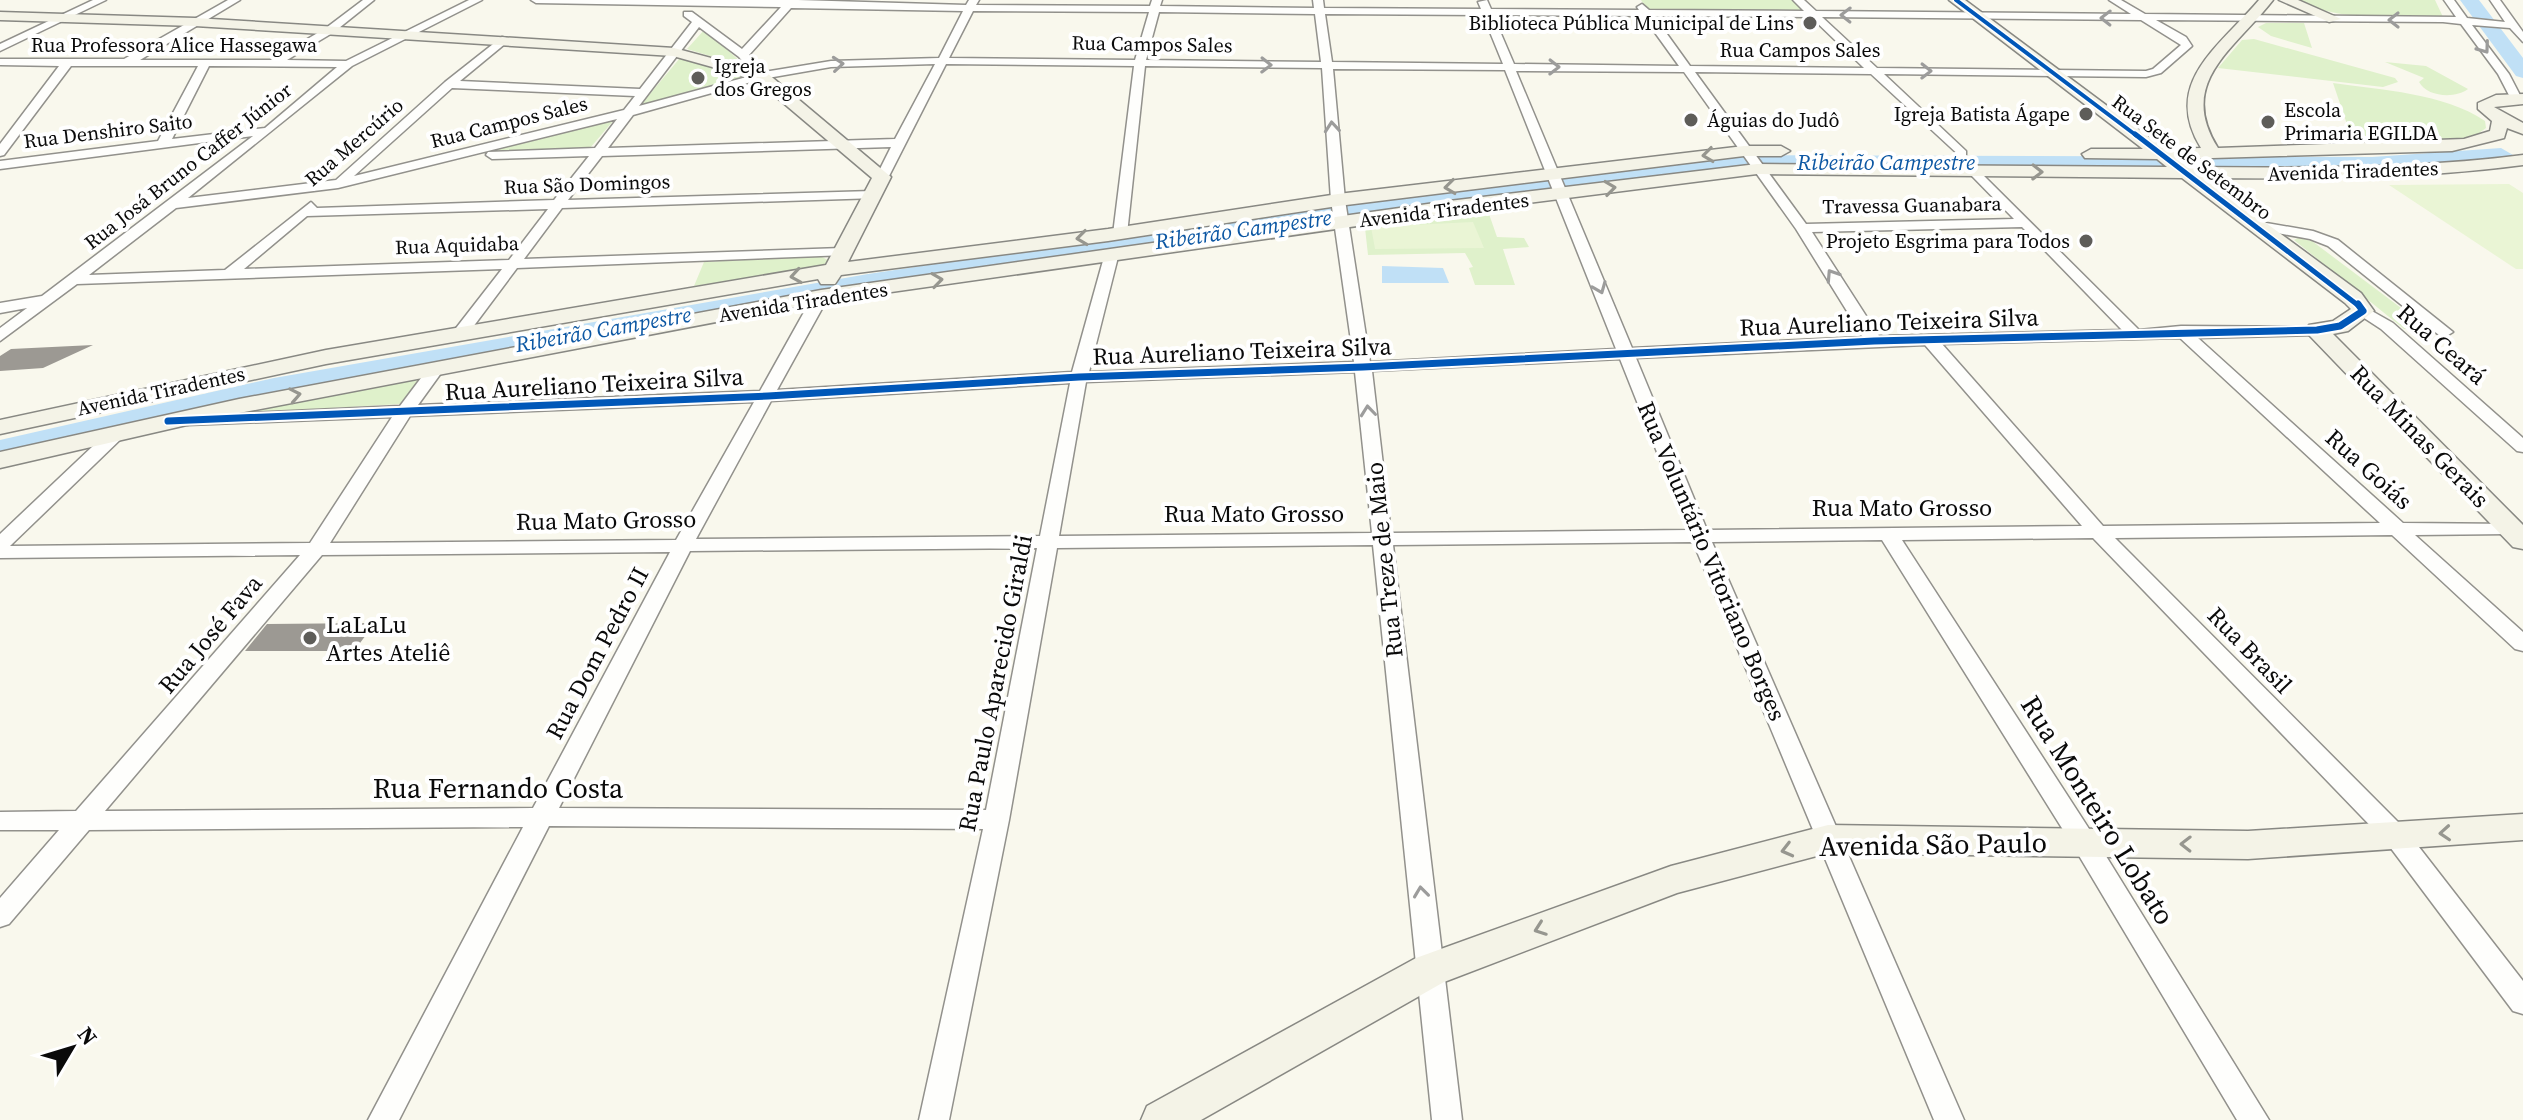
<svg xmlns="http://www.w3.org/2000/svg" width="2523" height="1120" font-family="'Source Serif 4',serif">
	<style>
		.green { fill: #dff1cb }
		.pitch { fill: #eaf5d5 }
		.water { fill: #c0e0f6 }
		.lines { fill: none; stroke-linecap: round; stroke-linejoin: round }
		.river { fill: #c0e0f6; fill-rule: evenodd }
		.building { fill: #9c9993 }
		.street-casing { stroke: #92918c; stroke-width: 3 }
		.secondary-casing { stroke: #888883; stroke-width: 3 }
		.street { fill: #fefefc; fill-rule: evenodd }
		.secondary { fill: #f4f3e7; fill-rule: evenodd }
		.cycleway-far2-casing { stroke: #fff; stroke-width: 7 }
		.cycleway-far1-casing { stroke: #fff; stroke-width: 8 }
		.cycleway-casing { stroke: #fff; stroke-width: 11 }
		.cycleway-far2 { stroke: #0057b8; stroke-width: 4 }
		.cycleway-far1 { stroke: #0057b8; stroke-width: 5 }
		.cycleway { stroke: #0057b8; stroke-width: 7 }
		.oneway { stroke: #9c9c9b }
		.oneway2 { stroke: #96968f }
		.poi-dot { fill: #5e5d59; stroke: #fff; stroke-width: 3 }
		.labels { text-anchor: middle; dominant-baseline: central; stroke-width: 8; stroke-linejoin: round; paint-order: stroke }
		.far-poi-label { font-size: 20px; fill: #0a0a0a; stroke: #fff; text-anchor: end }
		.far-street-label { font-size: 20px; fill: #0a0a0a; stroke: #fff }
		.far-water-label { font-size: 22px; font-style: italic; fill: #0c57a3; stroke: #fff }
		.street-label { font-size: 24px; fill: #0a0a0a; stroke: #fff }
		.poi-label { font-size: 24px; fill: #0a0a0a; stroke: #fff; text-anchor: start }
		.near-street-label { font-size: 28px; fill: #0a0a0a; stroke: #fff }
	</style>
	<rect width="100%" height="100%" fill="#f9f8ed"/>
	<path class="green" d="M1641 0H1793L1806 14 1649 12Z
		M2297 0H2435L2443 17C2394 16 2342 23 2297 0Z
		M2266 23H2304L2312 48 2271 36 2258 27Z
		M705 29 746 67 687 49Z
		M2254 39 2395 78 2398 82 2383 87 2218 68 2242 40Z
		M680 58 746 77 639 107Z
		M2385 62 2426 66 2468 89C2455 99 2427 97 2419 82L2424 78Z
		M2333 83C2381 90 2444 93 2485 121L2486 128 2472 138 2353 142Z
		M614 120 590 148 487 151Z
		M1489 214 1497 237 1524 238 1529 247 1503 249 1515 285H1475L1469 268 1473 267 1465 253 1368 255 1365 228Z
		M2298 238 2312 241 2429 329H2404L2294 240Z
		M820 256 828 260 822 267 694 286 704 262Z
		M421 376 400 404 244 413Z"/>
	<path class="pitch" d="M2509 184 2523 193V269H2516L2389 185Z
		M1473 222 1484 248 1375 249 1371 227Z"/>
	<path class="water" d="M1382 266 1443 268 1449 283H1382Z"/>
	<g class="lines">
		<path class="river" d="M2460 0H2479L2523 58V78L2516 76Z
			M2501 148 2513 155 2509 160 2372 171 1728 169 1319 223 868 290 274 398 0 460V440L274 378 868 274 1319 207 1728 155 2372 157Z"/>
	</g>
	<path class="building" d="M93 345 43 368 0 371V356L11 349Z
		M375 623 354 651H245L267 624Z"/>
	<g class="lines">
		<defs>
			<path id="street" d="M93 0H106L0 51V44Z
				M228 0H240L140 60H272L326 28 363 0H374L334 32 287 60 346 61 469 0H482L352 66 188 198 336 180 445 82 502 37 511 39 460 81 640 89 692 22 684 16V12H692L742 49 781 7 536 3 531 0H798L966 5 969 0H979L976 5 1150 6 1152 0H1162L1160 6 1314 8 1313 0H1323L1324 8 1481 9 1478 2 1487 0 1491 9 1639 10 1637 7 1642 4 1649 10 1804 11 1793 0H1804L1816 11 2131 14 2109 0H2121L2145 14 2456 17 2444 0H2454L2467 18 2505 22 2490 0H2500L2523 32V42L2510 28 2472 25 2509 74 2522 99 2516 102 2512 101 2498 74 2461 24 2443 22 2156 20 2186 37 2192 46 2161 73 2146 77 1884 74 1966 151V157L1962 158 1871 74 1695 72 1806 224 2014 219 1970 174 1969 171 1975 167 2139 330 2181 326 2323 327 2325 330 2317 335 2198 338 2403 523 2516 524 2519 528 2509 534 2415 535 2523 632V651L2515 649 2392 535 2115 538 2405 829 2523 981V1014L2513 1011 2387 843 2093 538 1902 540 2093 835 2269 1120H2237L2075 849 1882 540 1712 542 1964 1120H1934L1693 542 1393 545 1462 1120H1432L1373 545 1057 548 1009 820 949 1120H919L983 829 549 826 399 1120H368L523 827 89 830 9 924 0 927V898L59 830H0V812L76 811 300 555 0 558V534L112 428H124L127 432 124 436 10 546 310 543 392 417 188 425 182 424 179 420 182 416 400 406 430 366 436 364 444 369 418 405 760 391 813 296 821 291 829 296 777 390 1072 372 1104 257 1111 253 1118 257 1089 372 1354 362 1331 200 1322 68 1145 66 1127 234 1120 238 1113 234 1134 66 946 64 887 180 876 177 891 147 602 156 568 200 872 191 879 195 877 198 562 208 524 259 842 248 849 252 847 255 517 268 467 335 461 337 453 332 502 269 77 284 0 341V328L27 308 0 313V303L42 296 253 136 0 169V161L158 141 198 66H71L4 155 0 156V144L59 66 0 65V59H124ZM791 8 963 11 939 58 831 61 764 72 749 55ZM973 11 1149 12 1135 60 949 58ZM1159 12 1315 14 1321 62 1146 60ZM1325 14 1483 15 1503 64 1332 62ZM1493 15 1643 16 1679 66 1514 64ZM1654 16 1811 17 1864 68 1690 66ZM1822 17 2141 20 2181 45 2153 69 2146 71 1877 68ZM699 27 739 57 754 75 639 106ZM935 64 895 139 608 148 633 115 762 79 831 67ZM209 66 337 67 265 128 172 139ZM1333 69 1505 70 1616 349 1370 362 1345 200ZM1516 71 1684 72 1796 229 1863 337 1632 348ZM452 88 635 96 624 110 354 176ZM617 119 595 148 488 152 486 155 492 159 589 156 554 200 317 208 311 202 225 270 89 275 176 208 338 188ZM548 209 509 260 244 269 307 216ZM2022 227 2122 330 1879 336 1812 232ZM2180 338 2380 523 2103 526 1942 344ZM1925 345 2082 526 1707 530 1636 358ZM1620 359 1688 530 1391 533 1372 371ZM1355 372 1372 533 1059 536 1086 382ZM1070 383 1040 536 696 539 771 401ZM754 402 676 540 330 543 410 416ZM1037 548 986 810 559 808 690 551ZM670 552 533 808 105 811 322 555Z
				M2255 221 2313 231 2338 240 2453 332 2445 337 2439 335 2328 246 2310 239 2250 228 2248 225Z
				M2363 306 2393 323 2523 438V452L2517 451 2381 329 2358 314V308Z"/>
			<path id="secondary" d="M1949 0H1965L2165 149 2201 148C2161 83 2219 47 2259 0H2273C2235 49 2176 82 2218 148L2464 139 2490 131 2492 121 2478 109V103L2496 95 2523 94V104L2494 107 2523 123V134L2507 128 2504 138 2452 151 2179 159 2190 167C2302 168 2413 169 2523 155V165C2418 179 2311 179 2205 178L2361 293 2374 311 2348 331 2333 334 2523 525V549L2513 547 2309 335 2306 330 2309 325 2333 321 2351 309 2345 303 2182 178 1757 174 1449 213 821 302 239 413 0 468V452L239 399 821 290 1449 201 1757 164 2167 167 2157 159 2085 158 2082 154 2091 149H2143Z
				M2279 0H2298L2341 19 2329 22Z
				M0 12 195 18 674 48 767 73 891 177 848 262 1108 229 1338 194 1744 146H1781L1790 151 1781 156H1744L1338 206 1108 241 841 275 835 284H821L818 279 326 364 0 434V420L326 350 826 265 872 178 755 79 673 56 195 26 0 20Z
				M2523 814V840L2248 859 1828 853 1677 893 1444 982 1201 1120H1141L1147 1106 1416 958 1671 866 1828 825 2248 831Z"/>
		</defs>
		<use href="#street" class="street-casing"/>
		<use href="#secondary" class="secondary-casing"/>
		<use href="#street" class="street"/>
		<use href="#secondary" class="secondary"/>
		<defs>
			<path id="cycleway-far2" d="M1956 0 2137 136"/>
			<path id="cycleway-far1" d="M2135 134 2359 306"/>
			<path id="cycleway" d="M168 421 768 396 1079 377 1363 367 1874 341 2317 330 2340 326 2363 311 2358 304"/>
		</defs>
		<use href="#cycleway-far2" class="cycleway-far2-casing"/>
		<use href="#cycleway-far1" class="cycleway-far1-casing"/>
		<use href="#cycleway" class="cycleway-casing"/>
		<use href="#cycleway-far2" class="cycleway-far2"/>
		<use href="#cycleway-far1" class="cycleway-far1"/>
		<use href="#cycleway" class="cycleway"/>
	</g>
	<defs><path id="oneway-chevron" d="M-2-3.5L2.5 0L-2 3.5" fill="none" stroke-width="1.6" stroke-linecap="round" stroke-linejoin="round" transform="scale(2)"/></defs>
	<g class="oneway">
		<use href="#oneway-chevron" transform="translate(1846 15) rotate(-179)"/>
		<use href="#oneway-chevron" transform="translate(2106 18) rotate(-179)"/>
		<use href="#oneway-chevron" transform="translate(2394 20) rotate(180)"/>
		<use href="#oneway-chevron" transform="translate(2484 48) rotate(54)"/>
		<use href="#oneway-chevron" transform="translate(838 64) rotate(-5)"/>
		<use href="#oneway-chevron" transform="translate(1266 65) rotate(1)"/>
		<use href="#oneway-chevron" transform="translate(1554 67) rotate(1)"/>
		<use href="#oneway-chevron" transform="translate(1926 71) rotate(1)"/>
		<use href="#oneway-chevron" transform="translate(1332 127) rotate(-95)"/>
		<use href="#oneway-chevron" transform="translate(1832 275) rotate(-123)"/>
		<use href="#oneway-chevron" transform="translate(1600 288) rotate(68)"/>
		<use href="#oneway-chevron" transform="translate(1368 411) rotate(-96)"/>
		<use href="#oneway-chevron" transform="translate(1421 892) rotate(-97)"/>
	</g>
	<g class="oneway2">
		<use href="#oneway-chevron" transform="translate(1708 155) rotate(173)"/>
		<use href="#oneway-chevron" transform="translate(2037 172) rotate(1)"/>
		<use href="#oneway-chevron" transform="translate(1450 187) rotate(173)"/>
		<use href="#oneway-chevron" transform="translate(1610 188) rotate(-7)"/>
		<use href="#oneway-chevron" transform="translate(1082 238) rotate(173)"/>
		<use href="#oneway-chevron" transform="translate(796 276) rotate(171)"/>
		<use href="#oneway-chevron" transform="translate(937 280) rotate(-8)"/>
		<use href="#oneway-chevron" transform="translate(295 395) rotate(-11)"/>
		<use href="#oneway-chevron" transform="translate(2445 833) rotate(176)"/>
		<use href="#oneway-chevron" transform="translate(2186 844) rotate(-179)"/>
		<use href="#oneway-chevron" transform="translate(1787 850) rotate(166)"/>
		<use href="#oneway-chevron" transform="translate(1540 929) rotate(160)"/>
	</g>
	<g class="poi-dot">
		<circle cx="1810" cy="23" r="8"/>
		<circle cx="698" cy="78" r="8"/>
		<circle cx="2086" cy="114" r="8"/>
		<circle cx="1691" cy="120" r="8"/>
		<circle cx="2268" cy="122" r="8"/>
		<circle cx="2086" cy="241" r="8"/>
		<circle cx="310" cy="638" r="8"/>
	</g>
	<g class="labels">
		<g class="far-poi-label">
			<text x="1794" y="23">Biblioteca Pública Municipal de Lins</text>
			<text x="714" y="66" text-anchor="start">Igreja<tspan x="714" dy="23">dos Gregos</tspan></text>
			<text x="2284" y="110" text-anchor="start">Escola<tspan x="2284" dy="23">Primaria EGILDA</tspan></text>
			<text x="2070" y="114">Igreja Batista Ágape</text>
			<text x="1707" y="120" text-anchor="start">Águias do Judô</text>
			<text x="2070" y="241">Projeto Esgrima para Todos</text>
		</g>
		<g class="far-street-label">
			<text transform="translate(1152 44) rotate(1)">Rua Campos Sales</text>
			<text x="174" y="45">Rua Professora Alice Hassegawa</text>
			<text x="1800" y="50">Rua Campos Sales</text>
			<text transform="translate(509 122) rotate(-14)">Rua Campos Sales</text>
			<text transform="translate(108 131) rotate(-7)">Rua Denshiro Saito</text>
			<text transform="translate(354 142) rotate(-41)">Rua Mercúrio</text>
			<text transform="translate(2192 157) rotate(37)">Rua Sete de Setembro</text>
			<text transform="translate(188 166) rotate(-38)">Rua Josá Bruno Caffer Júnior</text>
			<text transform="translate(2353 171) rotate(-2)">Avenida Tiradentes</text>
			<text transform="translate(587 184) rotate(-2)">Rua São Domingos</text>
			<text transform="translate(1912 205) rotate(-1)">Travessa Guanabara</text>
			<text transform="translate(1444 210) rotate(-7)">Avenida Tiradentes</text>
			<text transform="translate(457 245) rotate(-2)">Rua Aquidaba</text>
			<text transform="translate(803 302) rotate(-9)">Avenida Tiradentes</text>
			<text transform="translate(161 391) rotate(-12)">Avenida Tiradentes</text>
		</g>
		<g class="far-water-label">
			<text x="1886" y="162">Ribeirão Campestre</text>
			<text transform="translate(1243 229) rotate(-8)">Ribeirão Campestre</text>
			<text transform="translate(603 329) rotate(-10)">Ribeirão Campestre</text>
		</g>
		<g class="street-label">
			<text transform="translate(1889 322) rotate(-2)">Rua Aureliano Teixeira Silva</text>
			<text transform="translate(2442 344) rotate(41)">Rua Ceará</text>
			<text transform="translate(1242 351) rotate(-2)">Rua Aureliano Teixeira Silva</text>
			<text transform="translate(594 384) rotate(-3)">Rua Aureliano Teixeira Silva</text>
			<text transform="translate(2420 436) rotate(46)">Rua Minas Gerais</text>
			<text transform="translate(2369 469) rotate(42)">Rua Goiás</text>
			<text x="1902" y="507">Rua Mato Grosso</text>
			<text x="1254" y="513">Rua Mato Grosso</text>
			<text transform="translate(606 520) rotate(-1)">Rua Mato Grosso</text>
			<text transform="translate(1384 560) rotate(-96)">Rua Treze de Maio</text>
			<text transform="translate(1712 561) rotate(67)">Rua Voluntário Vitoriano Borges</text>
			<text transform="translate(210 634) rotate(-50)">Rua José Fava</text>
			<text transform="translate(2250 650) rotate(46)">Rua Brasil</text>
			<text transform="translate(597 653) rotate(-62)">Rua Dom Pedro II</text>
			<text transform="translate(995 683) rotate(-79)">Rua Paulo Aparecido Giraldi</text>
		</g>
		<g class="poi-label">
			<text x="326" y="624">LaLaLu<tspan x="326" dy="28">Artes Ateliê</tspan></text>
		</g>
		<g class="near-street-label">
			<text x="498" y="788">Rua Fernando Costa</text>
			<text transform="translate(2098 810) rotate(58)">Rua Monteiro Lobato</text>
			<text transform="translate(1933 844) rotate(-1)">Avenida São Paulo</text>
		</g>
	</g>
	<g transform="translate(72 1048) rotate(52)" stroke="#ffffff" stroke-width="6" paint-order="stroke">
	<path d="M0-6L14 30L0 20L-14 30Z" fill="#0a0a0a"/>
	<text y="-12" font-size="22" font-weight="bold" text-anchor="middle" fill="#0a0a0a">N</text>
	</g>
</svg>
